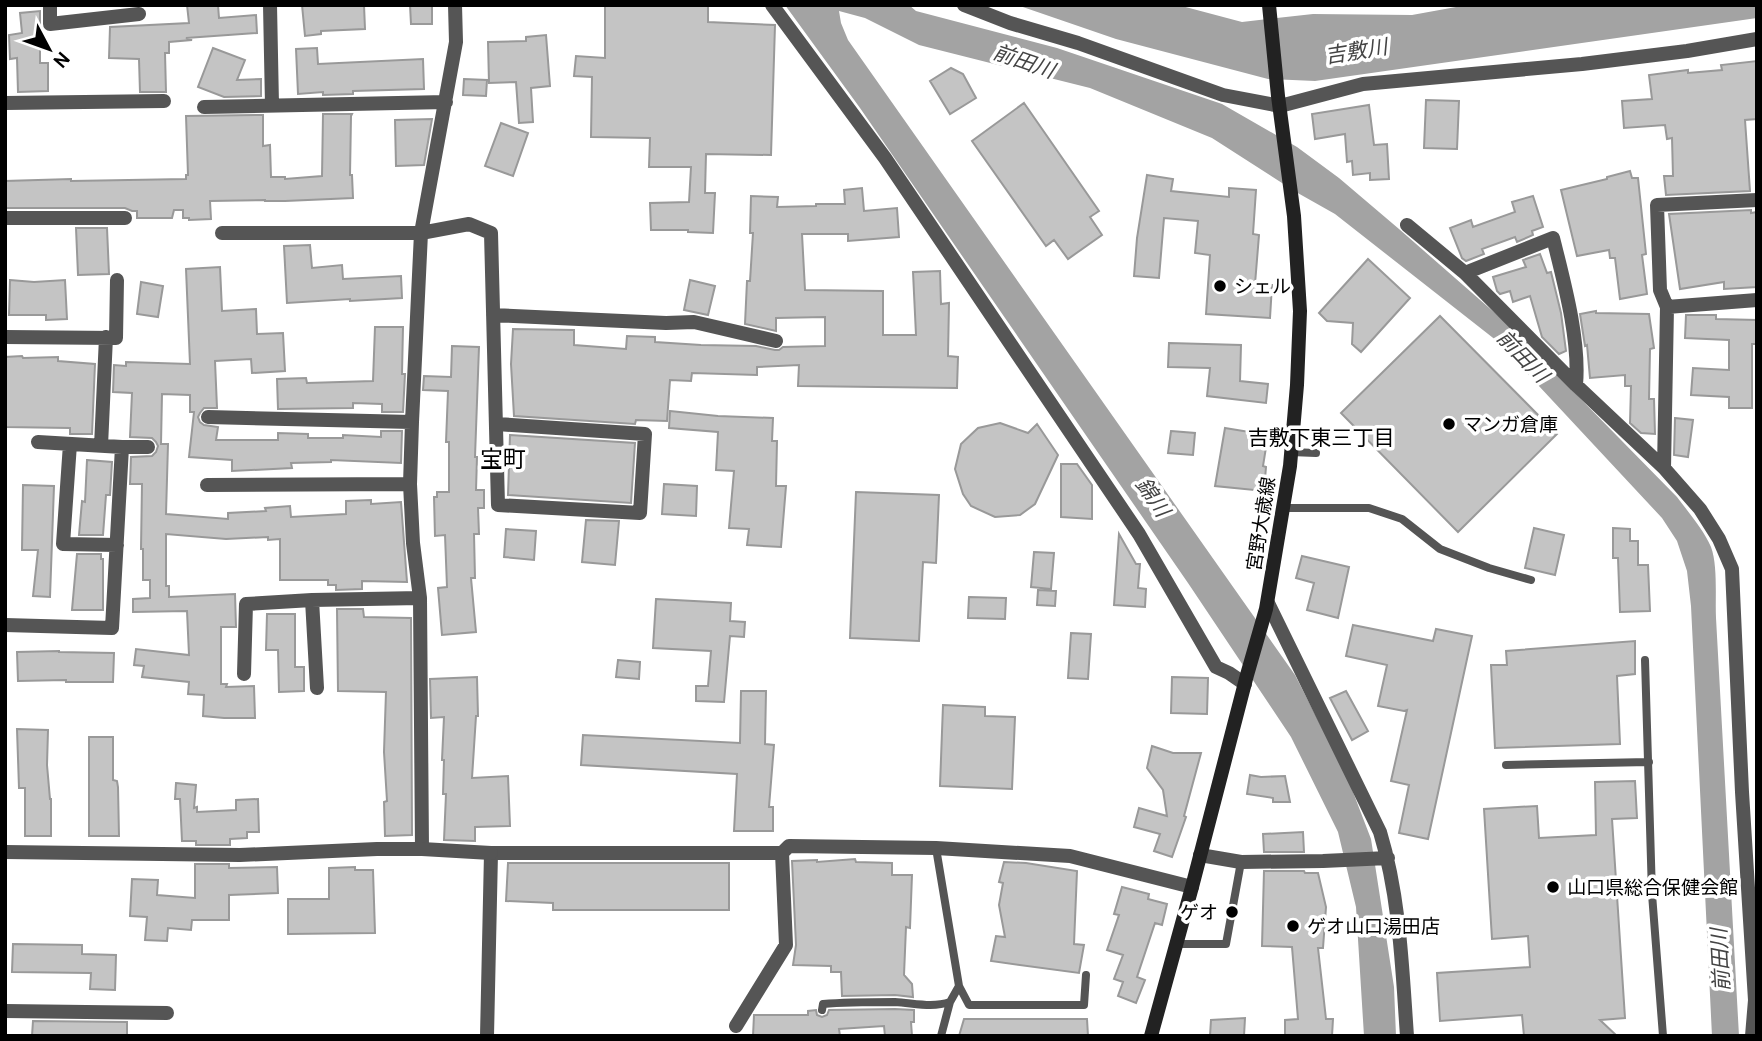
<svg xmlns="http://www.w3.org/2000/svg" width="1762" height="1041" font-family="Cabin,'Noto Sans JP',sans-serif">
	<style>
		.water { fill: #a3a3a3 }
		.building { fill: #c4c4c4; stroke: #999; stroke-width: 2 }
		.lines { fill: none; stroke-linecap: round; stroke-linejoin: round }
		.service { stroke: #555; stroke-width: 8 }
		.minor { stroke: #555; stroke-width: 14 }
		.tertiary { stroke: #555; stroke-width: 14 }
		.secondary { stroke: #222; stroke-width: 14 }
		.poi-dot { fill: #000; stroke: #fff; stroke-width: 2.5 }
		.labels { text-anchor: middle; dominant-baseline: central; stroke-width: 7; stroke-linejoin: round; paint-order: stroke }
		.poi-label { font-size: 19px; fill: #000; stroke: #fff; text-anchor: start }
		.street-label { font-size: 19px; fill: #000; stroke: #fff }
		.water-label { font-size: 21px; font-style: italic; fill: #444; stroke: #fff }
		.neighbourhood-label { font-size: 21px; fill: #000; stroke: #fff }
		.quarter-label { font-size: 23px; fill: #000; stroke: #fff }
	</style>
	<rect width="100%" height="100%" fill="#fff"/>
	<path class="water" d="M785 5H909L916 11 1057 48 1222 104 1297 147 1339 178 1399 229 1503 320 1677 497C1689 513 1703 529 1711 547 1718 566 1715 598 1716 618L1739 1036H1712L1691 606 1687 571 1677 541 1662 518 1497 341 1335 214 1296 192 1212 138 1090 88 919 45 865 18 839 11 841 23 848 40 1295 675 1348 779 1371 839 1394 987 1396 1036H1364L1356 907 1338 832 1291 737 1188 583 860 108Z
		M1017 5H1178L1242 22 1313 14 1412 15 1467 5H1757V18L1315 81 1268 79 1116 39Z"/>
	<path class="building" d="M187 5H218L219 18 256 15 257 33 186 38 192 40 169 42V53H165L166 92H140L139 59 109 58 110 27 189 23Z
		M302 5H364L365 29 321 31V34L305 36Z
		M410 5H432V24H411Z
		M605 5H708V22L775 25 771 155 706 154 705 193H715L713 233 688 232V230H651L650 203 689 202 691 167H649L650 138 591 137 592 77 574 76 576 56 605 58Z
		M40 11V63H48V91L18 92 17 58 10 59 9 35 22 33 20 13Z
		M546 35 550 86 531 88 533 122 519 123 516 82 489 83 488 42 526 41V37Z
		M213 48 245 60 237 80 261 79V96L224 97 198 87Z
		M317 48 318 64 423 59 424 89 353 91V94L323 95V92L298 94 296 49Z
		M1757 61V119L1745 120 1750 191 1666 195 1664 176H1673L1672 138 1667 139 1665 125 1624 128 1622 101 1652 99 1649 75 1688 70V73L1722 70 1721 65Z
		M951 68 963 74 976 98 950 114 930 81Z
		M464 79 487 80 486 96 463 95Z
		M1426 100 1459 101 1457 149 1424 148Z
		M1024 103 1099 211 1090 217 1102 235 1068 259 1054 240 1046 246 972 141Z
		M1369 105 1374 145 1387 144 1389 179 1370 180V173L1353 175 1352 161 1347 162 1345 134 1315 139 1312 114Z
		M323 114H352L351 116 350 175H352L353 198 285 201H265V200L210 201 211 219 189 220V218H183V210H174L172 218H137V211H132L125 208H5V181L71 179V181L186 179V175H188L186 116 263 115V146L270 145 271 177H285V179L322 176Z
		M432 119 424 165 396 166 395 120Z
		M501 123 528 133 513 176 485 166Z
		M1630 171 1632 178H1638L1646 254 1642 255 1647 294 1620 299 1615 258H1610L1609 250 1577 256 1561 190 1607 179V177Z
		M1147 175 1173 179 1171 191 1229 197V188L1256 190 1253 234 1259 235 1255 284 1272 285 1270 318 1206 314 1210 255 1195 253 1198 221 1164 218 1159 278 1134 276 1137 238Z
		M862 188 864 211 897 208 899 237 848 241V234H802L805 290 883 291V335H916L913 272 940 271 941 304 949 303 948 356 958 357 957 388 798 386 799 365 757 367V375L692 373 691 381 670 380 667 421 636 420 635 424 514 416 511 364 513 329 574 330V345L626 349 627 336 655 337V342L701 345 756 346 775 350H779L783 347 825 346V317L776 318V331L745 324 747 281H750L753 233H750L751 196 778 197 777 207 816 206V204H845L844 190Z
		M1533 196 1543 227 1532 231 1533 235 1517 242 1515 237 1482 249 1484 254 1466 261 1462 258 1450 228 1471 220 1473 227 1515 212 1512 202Z
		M1751 210V213L1757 212V287L1724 289V282L1680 289 1669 214Z
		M76 228H107L109 274 78 275Z
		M310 245 312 268 342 265 343 279 401 276 402 298 350 301V299L287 303 284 246Z
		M1540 254 1547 273 1551 272 1561 313 1566 351 1559 354 1542 337 1530 296 1513 302 1510 291 1500 294 1497 291 1493 277 1526 267 1523 260Z
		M1368 259 1410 298 1361 352 1352 344 1353 323 1327 321 1319 313Z
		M220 267 222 311 256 309 257 334 283 333 285 371 252 373 251 359 215 361 217 408H204L200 413 198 417 200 422 204 425 218 427 216 440H278V433L308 434V438H343V435L381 437V431H402L401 463 331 460V462L291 463 292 468 232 471V460L189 457 194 412H190V395L162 394 161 444H168L166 514 228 519V513L266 511 265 508 290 506 291 517 346 514V501L371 500V504L401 502 407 582 362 581V589L336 590V585H328V580H280V539L268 540V537L226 539 166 534V586H169V597L235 594 236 627H221V684H227L226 687 254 686 255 718H224L203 716 204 695 188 694 189 682 142 677 144 666 134 665 136 649 189 655 187 611 133 612V599L150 598V580H143V549H141L142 484H130L131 457 152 456 156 452 158 446 156 442 152 438 130 437 132 393 113 392 114 365 126 366V362L190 364 186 269Z
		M10 280 34 282 65 280 67 319 46 320V315H9Z
		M690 280 715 286 708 315 684 310Z
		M141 282 163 286 158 317 137 314Z
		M1596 311V313L1649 314 1654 348 1650 349 1649 399H1654L1655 434 1641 433 1630 423 1631 386H1625V375L1590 378 1587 345 1585 346 1580 314Z
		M1686 315H1716V319L1757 320V344H1752V408H1729V397L1691 395 1693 368 1729 370V340L1685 338Z
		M1440 316 1557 434 1458 532 1341 413Z
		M375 327H403L402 374H405L403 412H382V404L353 403V408L278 409 277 379 306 378 307 383 373 381Z
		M1169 343 1241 345 1240 381 1268 384 1266 403 1207 396 1210 368 1168 367Z
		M452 346 479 347 475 457H477L476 490H484V508H478L479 534H474L475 578H471L476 632 442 635 438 588 447 587 445 535 435 536 434 497H437V492H449V442H446L448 391 423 390 424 376 451 377Z
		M22 356 23 358 58 357V361L95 364 92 434H70V428L5 427V357Z
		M670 411 718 416 773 418 772 441H777L776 486H786L781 547 747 545 749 529 729 528 734 471 716 470 718 432 669 428Z
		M1675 418 1693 420 1688 457 1674 455Z
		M1000 423 1028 433 1037 424 1058 455 1035 504 1020 515 995 517 971 506 963 494 955 469 961 444 978 428Z
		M1225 428 1268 435 1263 466 1266 467 1264 491 1215 486Z
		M1171 431 1195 433 1193 455 1168 453Z
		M510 435 635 443 631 503 508 495Z
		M87 460 112 462 110 495H106L103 535H79L82 501 85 502Z
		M1061 464H1077L1092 485V519L1061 517Z
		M664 484 697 486 696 516 662 514Z
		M23 485 54 486 50 597 33 596 38 550H22Z
		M856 492 939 495 936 563 923 562 919 641 850 638Z
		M586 520 619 521 615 565 582 562Z
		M1534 528 1564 535 1555 575 1525 568Z
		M1613 528 1630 529V541H1638V565H1648L1650 611 1620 612 1618 558H1613Z
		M506 529 536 531 534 560 504 557Z
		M1119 534 1136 564H1140L1138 588 1146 589 1145 607 1114 605Z
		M1034 552 1054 553 1051 589 1031 587Z
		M77 554H101V559H103V610H72Z
		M1302 556 1349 567 1338 618 1307 610 1314 583 1296 578Z
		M1038 590 1056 591 1055 606 1037 605Z
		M969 597 1006 598 1005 619 968 618Z
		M656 599 731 603 730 621 745 622 744 637 730 636 724 702 696 701V686H708L711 651 653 648Z
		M337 609H363L364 617 411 618 412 835 385 836 384 802 387 801 384 752 386 692 338 691Z
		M267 614H295V667H304V691L279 692 278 650H266Z
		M1353 625 1433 641 1436 629 1472 636 1428 839 1399 833 1409 785 1391 781 1407 710 1404 711 1378 706 1387 665 1346 656Z
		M1071 633 1091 634 1088 679 1068 678Z
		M1635 641V674L1617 676 1620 744 1495 748 1491 665H1507L1506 651Z
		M59 651V652L114 653 113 682H66V680L18 681 17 652Z
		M618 660 640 662 639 679 616 677Z
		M477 677 478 716H476L472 778 508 776 510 826 475 827V841L444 840 446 794H443L444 760H442L444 717 431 718 430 679Z
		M1172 677 1208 678 1207 714 1171 713Z
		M741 691H766L765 744 774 745 769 807H773V831H734L737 774 581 765 583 735 740 743Z
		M1346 691 1368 731 1352 740 1330 698Z
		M943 705 985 707V716L1015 717 1012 789 940 786Z
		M17 729 48 730 47 765 50 799H51V836H25V788H19Z
		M89 737H113V780L117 781 118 787 119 836H89Z
		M1152 746 1173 753H1201L1184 816 1186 817 1172 857 1154 851 1160 834 1134 827 1139 808 1167 816 1163 790 1147 768Z
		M1250 775 1261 777 1285 776 1290 802H1273V798L1247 794Z
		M1635 781 1637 818 1612 819 1625 1018 1600 1020 1617 1036H1524L1522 1015 1440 1021 1437 973 1530 967 1528 936 1492 939 1484 809 1537 806 1539 838 1596 835 1595 782Z
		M176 783 196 785 194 808 197 807V812L236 810V800L258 799 259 832H247V838L230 839V845H196V841H182L180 799H175Z
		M1303 832 1304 852H1264L1263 834Z
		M855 859 856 862 892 863V875H912L910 928 906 927 904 975 912 984 913 997 895 995 842 996 841 972H831V966L793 965 796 945 792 861 817 860V862Z
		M1004 862 1026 863 1077 871 1074 944 1084 945 1079 973 991 961 996 936 1005 937 999 905 1003 883 999 882Z
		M508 863H729V910H553V903L506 901Z
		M195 864H229V868L277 867 278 893 229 895V920H192L191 930 168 928 167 941 145 940 147 917 130 916 132 879 158 880 157 895 195 898Z
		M355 867V870H373L375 933 288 934V899H329V868Z
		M1264 871H1304L1305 873H1318L1326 907 1323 948H1318L1326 1019H1333L1332 1036H1285V1020L1298 1019 1292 947 1262 946Z
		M1122 887 1149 894 1148 899 1167 904 1162 925 1155 923 1137 977 1145 980 1136 1003 1118 996 1123 982 1114 979 1123 955 1107 950 1119 915 1114 914Z
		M13 944 82 945V954L116 955 115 990 90 989 91 973 12 972Z
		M895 1009 914 1010V1022H911L912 1036H885L884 1026 839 1029 840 1036H753L754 1015H808V1011L816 1010 817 1015 822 1017 827 1015 829 1010Z
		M1245 1018 1244 1036H1210L1211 1020Z
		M964 1019H1087L1088 1036H959Z
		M33 1021 127 1022V1036H32Z"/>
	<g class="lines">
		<path class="service" d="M1291 452 1316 453
			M1284 508H1369L1402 519 1440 549 1489 568 1531 580
			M1645 660 1652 894 1663 1036
			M1506 765 1649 762
			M936 848 959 986 950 1002 941 1036
			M1177 944H1226L1241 862
			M959 986 969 1005H1084L1086 975
			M822 1010 823 1004C846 1002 871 1002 895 1002 914 1003 932 1008 950 1002"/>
		<path class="minor" d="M50 5V24L139 14
			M270 5 272 105
			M772 5 885 158 1139 534 1216 667 1229 673 1245 684
			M964 5 1010 23 1078 43 1223 95 1280 106 1363 84 1582 64 1687 51 1757 39
			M5 103 164 101
			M204 107 446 102
			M5 218H125
			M1407 225 1465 273
			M222 233H421L469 224 491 233 498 505 640 513 645 434 497 424
			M1667 307 1660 290 1657 205 1757 200
			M493 315 666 323 694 322 776 341
			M5 337 116 338 117 280
			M1576 385C1580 340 1564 282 1553 238L1465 273 1576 385 1664 468 1700 509 1719 539 1732 569 1742 792 1755 1000 1752 1036
			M208 417 412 422
			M38 442 122 447H148
			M70 444 63 544 117 545
			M101 446 106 337
			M1664 468 1667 307 1757 300
			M207 485 410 484
			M312 600 317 688
			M1268 603 1380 832C1400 898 1402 967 1407 1036
			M5 625 112 628 122 447
			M244 674 246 604 312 600 420 598
			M422 849 420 598 413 543 410 484 412 422 421 233 456 42 455 5
			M1200 855 1241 862 1323 861 1388 858
			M5 1011 167 1013
			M736 1026 786 945 782 853
			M487 1036 491 853H782L789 846 936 848 1070 856 1192 887"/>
		<path class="tertiary" d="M5 852 240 855 377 849H422L491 853"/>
		<path class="secondary" d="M1151 1036 1192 887 1247 675 1266 609 1290 466 1297 385 1300 311 1294 216 1278 96 1269 5"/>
	</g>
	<g class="poi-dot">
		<circle cx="1220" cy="286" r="7"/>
		<circle cx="1449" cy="424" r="7"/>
		<circle cx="1553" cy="887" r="7"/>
		<circle cx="1232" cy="912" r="7"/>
		<circle cx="1293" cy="926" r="7"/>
	</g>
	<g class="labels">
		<g class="poi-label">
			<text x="1234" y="286">シェル</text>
			<text x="1463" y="424">マンガ倉庫</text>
			<text x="1567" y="887">山口県総合保健会館</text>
			<text x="1218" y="912" text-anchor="end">ゲオ</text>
			<text x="1307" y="926">ゲオ山口湯田店</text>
		</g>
		<g class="street-label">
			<text transform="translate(1261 524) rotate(-81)">宮野大歳線</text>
		</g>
		<g class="water-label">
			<text transform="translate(1356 51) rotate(-9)">吉敷川</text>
			<text transform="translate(1024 61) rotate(19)">前田川</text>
			<text transform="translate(1523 356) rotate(46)">前田川</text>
			<text transform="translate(1153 497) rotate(55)">錦川</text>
			<text transform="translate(1720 960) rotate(-93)">前田川</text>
		</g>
		<g class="neighbourhood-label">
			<text x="1321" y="437">吉敷下東三丁目</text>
		</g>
		<g class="quarter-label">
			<text x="503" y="459">宝町</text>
		</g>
	</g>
	<rect width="1762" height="1041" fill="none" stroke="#000000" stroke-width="14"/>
	<g transform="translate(49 49) rotate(131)" stroke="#ffffff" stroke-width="5" paint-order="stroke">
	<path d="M0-5L12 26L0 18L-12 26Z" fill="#000000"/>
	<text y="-10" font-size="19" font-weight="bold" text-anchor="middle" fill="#000000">N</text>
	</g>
</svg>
